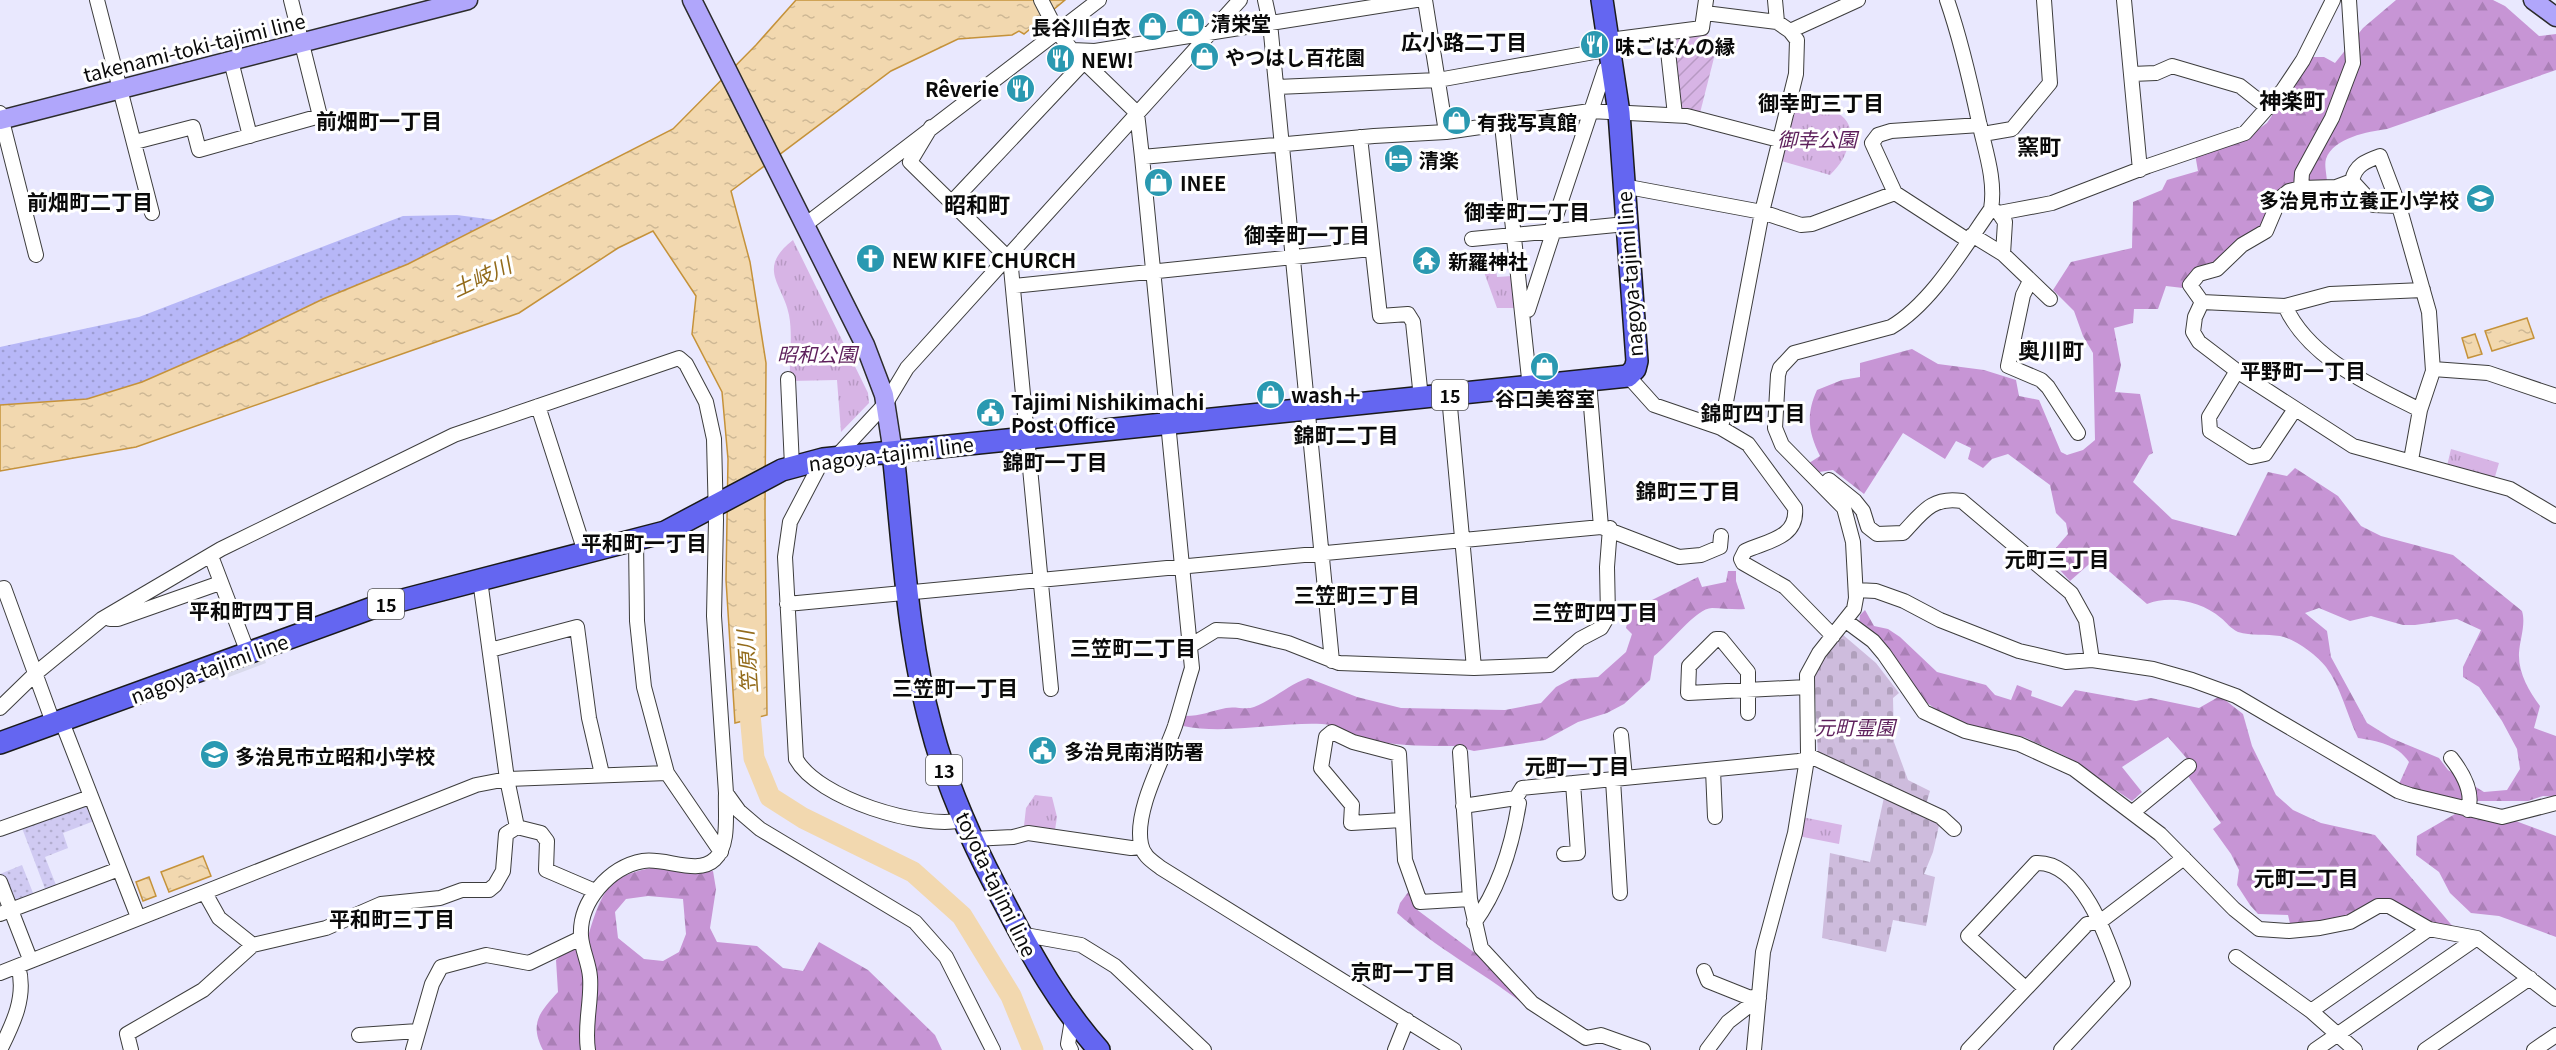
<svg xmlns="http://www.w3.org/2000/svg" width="2556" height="1050" font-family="Georgia,'Noto Sans JP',serif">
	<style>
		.farmland { fill: url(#farmland-dots) }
		.forest { fill: url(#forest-firs); fill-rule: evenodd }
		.sand { fill: url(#sand-dots) }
		.cemetery { fill: url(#cemetery-stones) }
		.park { fill: url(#park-tufts) }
		.garden { fill: url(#garden-furrows) }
		.plaza { fill: #d9daeb }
		.water { fill: url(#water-ripples); stroke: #c5923a; stroke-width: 1.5 }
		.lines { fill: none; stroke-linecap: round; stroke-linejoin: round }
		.river { stroke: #f2d8af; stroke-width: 21 }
		.street-casing { stroke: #3d3d3d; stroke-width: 16 }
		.secondary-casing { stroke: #2c2c2c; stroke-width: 21 }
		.primary-casing { stroke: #1b1b1b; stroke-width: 24 }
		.street { stroke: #fff; stroke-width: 14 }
		.secondary { stroke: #b0a6fb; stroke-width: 18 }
		.primary { stroke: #6466f1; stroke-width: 21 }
		.labels { text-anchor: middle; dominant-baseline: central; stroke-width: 6; stroke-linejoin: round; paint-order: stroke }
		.shield { fill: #fff; stroke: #545454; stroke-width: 1.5 }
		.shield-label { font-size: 18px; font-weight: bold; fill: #0a0a0a }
		.poi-label { font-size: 20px; font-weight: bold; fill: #0a0a0a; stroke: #fff; text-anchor: start }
		.street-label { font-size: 20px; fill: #0a0a0a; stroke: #fff }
		.park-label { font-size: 20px; font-style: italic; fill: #5d1f5b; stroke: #fff }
		.neighbourhood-label { font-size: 21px; font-weight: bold; fill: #0a0a0a; stroke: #fff }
		.water-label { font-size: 21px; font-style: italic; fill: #936b1b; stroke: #fff }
		.quarter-label { font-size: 22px; font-weight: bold; fill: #0a0a0a; stroke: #fff }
	</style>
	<defs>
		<pattern id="farmland-dots" width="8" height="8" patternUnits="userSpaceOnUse" patternTransform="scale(1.5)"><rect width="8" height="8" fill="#d0caf2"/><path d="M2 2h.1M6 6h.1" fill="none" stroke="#b1acce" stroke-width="1.8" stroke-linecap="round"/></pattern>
		<pattern id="forest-firs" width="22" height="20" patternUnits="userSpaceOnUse" patternTransform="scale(1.5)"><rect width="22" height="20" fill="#c795d5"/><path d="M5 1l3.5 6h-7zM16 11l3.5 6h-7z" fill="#aa7fb6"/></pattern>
		<pattern id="sand-dots" width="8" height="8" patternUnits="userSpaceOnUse" patternTransform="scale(1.5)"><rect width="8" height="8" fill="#b7b7f7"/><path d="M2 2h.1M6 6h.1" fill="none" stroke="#9c9cd2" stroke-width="1.8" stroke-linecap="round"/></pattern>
		<pattern id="cemetery-stones" width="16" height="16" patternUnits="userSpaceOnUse" patternTransform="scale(1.5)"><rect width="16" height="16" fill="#cebcdd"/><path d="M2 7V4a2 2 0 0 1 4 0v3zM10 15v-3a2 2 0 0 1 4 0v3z" fill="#b0a0bc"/></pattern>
		<pattern id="park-tufts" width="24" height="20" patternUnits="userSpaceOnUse" patternTransform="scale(1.5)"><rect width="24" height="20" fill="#d7b4e5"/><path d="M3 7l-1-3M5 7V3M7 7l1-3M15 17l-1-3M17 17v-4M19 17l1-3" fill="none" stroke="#b799c3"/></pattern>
		<pattern id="garden-furrows" width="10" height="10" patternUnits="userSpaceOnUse" patternTransform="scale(1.5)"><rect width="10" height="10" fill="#d7b4e5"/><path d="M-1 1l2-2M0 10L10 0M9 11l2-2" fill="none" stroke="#b799c3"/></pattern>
		<pattern id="water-ripples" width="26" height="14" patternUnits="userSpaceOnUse" patternTransform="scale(1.5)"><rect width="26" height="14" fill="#f2d8af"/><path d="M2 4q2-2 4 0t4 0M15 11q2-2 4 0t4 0" fill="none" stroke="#ceb895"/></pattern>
	</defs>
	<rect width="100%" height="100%" fill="#e9e8fe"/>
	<path class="farmland" d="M87 803 94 821 63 833 68 848 45 857 58 890 47 894 22 828Z
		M22 865 35 898 11 907 0 874Z"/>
	<path class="forest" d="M2396 0H2493L2505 6 2539 36 2556 34V70L2387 129C2368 132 2334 137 2326 159 2324 165 2327 176 2327 182L2287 187 2258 229 2214 264 2188 277 2183 288 2166 286 2158 309H2134L2133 323 2114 328 2121 365 2115 392 2140 394 2153 453 2149 455 2133 482 2172 519 2236 536 2268 472 2287 476 2295 468 2338 496 2361 526 2381 536 2453 555 2522 611C2526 624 2520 639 2519 653 2518 673 2529 691 2540 706L2534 728 2556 736V797L2543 796 2528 801H2464L2414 791 2399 784 2409 762C2397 744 2377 741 2358 738 2347 715 2341 687 2326 667 2317 655 2295 639 2280 636 2266 634 2251 636 2238 632 2230 628 2227 623 2221 618 2201 601 2170 595 2147 604L2095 559 2070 581 2048 557 2068 534 2066 523 2056 513 2050 485 2008 454 1992 459 1983 468 1968 459 1971 448 1956 441 1945 459 1903 433 1864 494 1833 470 1812 473 1806 465 1820 456C1808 432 1806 414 1817 390L1842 380 1860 377V363L1912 349 1938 364 1984 370 2016 380 2019 396 2039 400 2061 452 2067 455 2083 450 2095 440 2093 353 2083 336 2074 311 2053 290 2071 262 2132 248 2133 202 2162 190 2167 180 2198 171 2195 154 2249 136 2267 123 2311 57H2324L2335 63 2363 28ZM2319 608 2350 621 2371 616 2403 625H2415L2457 619 2481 630 2463 667V677L2479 687 2502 721 2517 749 2520 769 2507 790 2484 792 2448 770 2439 758 2391 738 2367 723 2331 657 2327 631 2305 613Z
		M1728 571H1736V581L1745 609C1734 610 1723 608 1712 608 1696 608 1669 645 1654 656L1650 680 1624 704 1607 713 1578 722 1545 740 1474 751 1466 749 1465 746C1430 746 1396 747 1361 738 1348 735 1335 724 1322 724 1275 722 1226 735 1183 726L1185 716C1201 716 1211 711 1226 708 1235 706 1246 710 1254 707 1274 699 1288 685 1308 678L1357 697 1401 708 1505 710 1541 703 1556 687 1571 679 1598 677 1626 652 1632 634 1626 628 1630 611 1698 577 1702 587 1726 582Z
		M1865 610 1874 626 1888 629 1900 637 1937 672 1986 685 1995 695 2011 700 2017 685 2032 691 2031 696 2062 707 2075 690 2136 701 2151 698 2199 708 2220 696 2243 714 2252 746 2276 795 2293 810 2321 823 2375 835 2455 929 2435 925 2394 905 2348 919 2291 928 2288 915 2258 914 2250 905 2237 885 2239 870 2231 854 2213 829 2221 823 2188 776 2196 769 2168 737 2122 767 2142 792 2132 801 2067 757 2024 737 1970 728 1937 710 1923 700 1883 644 1859 624 1860 615Z
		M2455 814 2513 820 2556 836V937L2499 916 2471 913 2450 893 2439 872 2416 855 2417 836Z
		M668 865 694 873 713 871 716 889 710 928 717 942 757 946 783 968 803 971 819 942 868 970 935 1035 942 1050H543C529 1023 540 1012 558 992L556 960 566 950 586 944C603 887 606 874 668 865ZM648 896 683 899 686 934 679 952 663 961 644 959 618 938 615 912 626 899Z
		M1409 891 1416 909 1487 962 1525 1001 1522 1003C1481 971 1436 948 1397 913L1400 903Z"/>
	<path class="sand" d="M457 215 495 220 408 264 323 299 236 341 142 382 87 399 0 405V347L139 317 403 216Z"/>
	<path class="cemetery" d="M1842 634 1876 663 1899 693 1893 698 1894 742 1908 780 1930 791 1924 811 1940 821 1933 852 1924 874 1935 877 1926 926 1893 920 1886 952 1822 938 1830 853 1870 862 1886 788 1818 756 1814 675 1824 657Z"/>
	<path class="park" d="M1794 98C1817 105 1859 110 1849 143 1845 157 1841 164 1830 175L1778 160Z
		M793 240 868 393 869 403 841 432 837 380 790 381C789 360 793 336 789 315 783 284 756 269 793 240Z
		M1495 260 1497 277 1512 276 1516 308H1497L1480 261Z
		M2451 449 2499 463 2494 480 2447 466Z
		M1035 795 1052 797 1057 817 1055 830 1024 826 1026 808Z
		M1802 817 1842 825 1839 844 1798 836Z"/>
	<path class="garden" d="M1705 34 1718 42 1700 113 1680 110 1671 37Z"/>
	<path class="plaza" d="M263 655 266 663 221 680 210 678Z"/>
	<path class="water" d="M796 0H1065L1024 34 1019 31 1012 35 958 39 891 71 731 191 750 262 766 363 765 510 767 715 735 723 726 580 728 459 722 392 692 334 696 296 653 231 618 248 519 313 136 447 0 471V405L87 399 142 382 236 341 323 299 408 264 673 129 756 45Z
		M2527 318 2534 338 2492 351 2485 331Z
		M2475 334 2482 354 2468 358 2462 338Z
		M203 856 211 876 169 892 161 872Z
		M149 877 156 896 143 901 136 882Z"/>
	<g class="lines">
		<path class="river" d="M748 692 754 758 770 797 803 818 913 872 962 916 1011 996 1033 1050"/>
		<defs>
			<path id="street" d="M97 0 152 213
				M1041 0 1058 33 1072 50 1137 113 1142 157 1192 668C1186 687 1181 707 1175 726 1164 758 1134 810 1141 844 1143 856 1152 861 1161 868L1454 1050
				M1265 0 1270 23 1332 661
				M1425 0 1446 132
				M2124 0 2140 170
				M2349 0 2353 63 2332 118 2302 173 2301 188 2336 187 2352 181 2374 205 2399 206 2429 312 2433 371 2420 410 2411 460
				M1705 13 1777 22
				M1790 31 1858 0
				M1666 33 1675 115
				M1609 40 1702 28 1706 0
				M1072 50 1095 51 1416 0
				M231 61 250 136
				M2132 74 2156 73 2172 66 2240 86 2268 108
				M1277 87 1438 80 1611 49
				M0 113 36 255
				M1502 125 1530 388
				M931 127 910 162 1007 257 1011 268 1051 689
				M1983 134 2012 129 2050 83 2044 0
				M1360 137 1380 316 1408 314 1413 322 1421 398
				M135 142 193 127 199 150 320 116 291 0
				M1142 157 1374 136 1446 132 1590 111 1687 116 1779 140
				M2352 181C2355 165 2366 161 2380 156L2399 206
				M1623 186 1762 212 1801 225 1812 224 1895 193 1969 241
				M1895 193 1872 143 1878 135 1891 131 1980 125
				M951 203 1083 63
				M1991 209 1999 213 2052 203 2148 166 2245 133 2283 90 2303 60 2333 0
				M1999 213 2005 222 2003 254
				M805 225 1099 0
				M1551 231 1605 69
				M1972 235 2003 254 2050 299
				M1472 239 1626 224
				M2030 281 2023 295 2008 366 2041 380 2048 387 2078 433
				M1013 286 1371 249
				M2202 302 2195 317 2193 332 2199 342 2237 371 2353 446 2510 489 2556 516
				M2202 302 2285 306 2330 294 2423 290
				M2202 302 2190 285 2199 274 2217 269 2242 245 2266 231 2280 198 2289 191 2301 188
				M2285 306C2309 359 2371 385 2420 410
				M1528 310 1554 230
				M2433 369 2488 373 2556 396
				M2237 371 2209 417 2210 431 2251 457 2265 454 2295 409
				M1628 376 1654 405 1721 428 1748 444 1795 508C1798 538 1767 541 1745 551L1741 559 1743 563 1785 587 1833 636
				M788 379 792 466
				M1589 382 1601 527
				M1449 396 1474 668
				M538 406 585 552
				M1721 428 1762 212 1796 74 1797 40 1790 31 1777 22 1775 0
				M836 457 886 403 907 368 1240 0
				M823 459 790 522 785 557 796 759C818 799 921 830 964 820
				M1829 480 1855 501 1863 511 1868 527 1877 534 1903 533C1922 513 1932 496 1962 501L2071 593 2086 620 2092 660
				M636 539 637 621 644 687 667 773 721 852
				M211 556 248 653
				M0 589 4 588 54 725
				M1856 590 1876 591 1904 601 1940 620 2019 651 2066 662 2092 660 2153 669 2192 680 2236 696 2398 791 2410 795 2502 817 2556 803
				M787 604 1601 527 1679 557 1701 555 1720 547 1721 536
				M110 619H118L220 583
				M1846 621 1873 641 1884 654 1924 712 1965 731 2019 744 2074 769 2160 834 2234 909 2259 929 2289 931 2320 928 2350 922 2378 906H2389L2429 929 2477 938 2556 999
				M1190 646 1216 630 1238 631 1288 643 1339 663 1474 668 1550 665 1580 639 1601 628 1608 616 1607 567 1610 528
				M490 650 577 627 589 718 602 774
				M0 708 36 673 102 619 221 549 454 435 679 358 686 364 706 402 714 439 716 520 714 616 726 793 739 811 760 829 915 922 946 957 993 1050
				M1748 713V672L1721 639H1716L1689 666 1688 693 1807 687
				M62 722 138 917
				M1621 735 1625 778
				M1460 752 1470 899 1481 948 1532 1003 1586 1038 1601 1035 1643 1050
				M2451 758C2462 772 2474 792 2468 810
				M1713 770 1715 817
				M1613 780 1620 893
				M1463 806 1516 798 1522 788 1799 761 1812 757 1941 817 1954 829
				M2133 812 2189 766
				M1402 820 1351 823 1352 805 1321 768 1326 737 1332 732 1353 742 1399 754 1405 860 1420 902 1470 899
				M517 827 541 833 547 841 546 870 595 891
				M0 829 90 797
				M972 839 1013 837 1028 833 1131 848 1141 847
				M1564 854 1578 853 1573 783
				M0 882 30 959
				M205 893 219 918 253 945 326 928 381 904 440 898 462 890H489L495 885 503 871 506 834 517 827 507 779 480 580
				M0 914 119 869
				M1474 923C1500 888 1512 846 1519 803L1516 798
				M1020 934 1081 945 1115 966 1204 1050
				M2236 957 2311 1011
				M1704 971 1708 981 1748 997 1759 998
				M0 973 476 785 507 779 667 773
				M2025 988 1968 936 2036 863C2084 861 2110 946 2123 983L2061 1050
				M359 1035 418 1031
				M0 1050C13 1024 27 996 18 966
				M131 1050 127 1034 203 990 253 945
				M413 1050 432 984 441 967 486 955 529 963 581 938
				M588 1050C584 1025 592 1001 590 977 589 963 582 950 581 936 579 902 609 867 643 861 665 857 698 876 715 859 730 845 725 813 726 793
				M1071 1050 1068 1044 1072 1020
				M1395 1050 1407 1020
				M1707 1050 1728 1022 1759 998
				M1754 1050 1763 952 1795 833 1808 753 1807 675 1819 653 1854 609 1856 598 1853 542 1844 508 1782 445 1775 428 1778 375 1780 368 1794 353 1891 327C1932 303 1964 247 1991 209 1996 180 1985 150 1979 122 1970 80 1961 40 1947 0
				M1968 1050 2087 924 2101 921 2184 858
				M2315 1050 2477 938
				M2355 1050 2311 1011 2429 929
				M2425 1050 2530 978
				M2534 1050 2556 1035"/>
			<path id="secondary" d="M692 0 865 345 884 395 893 453
				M2533 0 2556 17
				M0 120 468 0"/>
			<path id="primary" d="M893 453C903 543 907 638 931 726 947 789 975 849 1006 906 1033 958 1060 1006 1099 1050
				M0 743 372 608 665 532 782 470 823 459 1628 376 1635 369 1637 361 1619 113 1602 0"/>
		</defs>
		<use href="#street" class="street-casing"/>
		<use href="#secondary" class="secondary-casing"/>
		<use href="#primary" class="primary-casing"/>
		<use href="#street" class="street"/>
		<use href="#secondary" class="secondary"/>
		<use href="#primary" class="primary"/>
	</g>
	<defs>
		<symbol id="shop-disc" viewBox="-11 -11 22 22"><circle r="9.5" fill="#2a99b1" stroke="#fff"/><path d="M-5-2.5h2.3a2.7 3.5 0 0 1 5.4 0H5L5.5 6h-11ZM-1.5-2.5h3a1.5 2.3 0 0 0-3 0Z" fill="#fff"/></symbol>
		<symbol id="restaurant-disc" viewBox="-11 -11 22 22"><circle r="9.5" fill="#2a99b1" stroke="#fff"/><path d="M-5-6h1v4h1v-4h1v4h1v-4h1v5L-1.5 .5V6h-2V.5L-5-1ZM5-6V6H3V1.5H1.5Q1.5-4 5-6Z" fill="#fff"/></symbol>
		<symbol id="hotel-disc" viewBox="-11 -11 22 22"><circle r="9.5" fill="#2a99b1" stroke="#fff"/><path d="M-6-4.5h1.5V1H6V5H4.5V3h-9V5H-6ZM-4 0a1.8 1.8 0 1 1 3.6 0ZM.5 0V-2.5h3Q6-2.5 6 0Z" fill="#fff"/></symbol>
		<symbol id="school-disc" viewBox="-11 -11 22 22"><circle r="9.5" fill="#2a99b1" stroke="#fff"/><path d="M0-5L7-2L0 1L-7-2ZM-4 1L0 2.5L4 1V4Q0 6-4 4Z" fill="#fff"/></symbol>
		<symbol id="church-disc" viewBox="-11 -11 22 22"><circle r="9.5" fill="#2a99b1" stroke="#fff"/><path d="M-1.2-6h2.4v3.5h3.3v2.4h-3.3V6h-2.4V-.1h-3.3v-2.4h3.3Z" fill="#fff"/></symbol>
		<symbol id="temple-disc" viewBox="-11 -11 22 22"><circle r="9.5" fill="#2a99b1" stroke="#fff"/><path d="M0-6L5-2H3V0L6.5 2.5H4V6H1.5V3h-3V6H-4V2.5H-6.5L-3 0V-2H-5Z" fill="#fff"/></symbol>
		<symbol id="civic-disc" viewBox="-11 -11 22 22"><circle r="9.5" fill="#2a99b1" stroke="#fff"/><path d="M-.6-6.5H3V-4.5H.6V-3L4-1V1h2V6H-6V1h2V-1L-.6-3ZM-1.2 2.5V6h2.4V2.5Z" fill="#fff"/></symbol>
	</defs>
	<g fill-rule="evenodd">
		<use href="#shop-disc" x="1174" y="6" width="33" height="33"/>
		<use href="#shop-disc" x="1136" y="10" width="33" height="33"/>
		<use href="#restaurant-disc" x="1578" y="28" width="33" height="33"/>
		<use href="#shop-disc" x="1188" y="40" width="33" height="33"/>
		<use href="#restaurant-disc" x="1044" y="42" width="33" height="33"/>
		<use href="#restaurant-disc" x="1004" y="72" width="33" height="33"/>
		<use href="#shop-disc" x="1440" y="104" width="33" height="33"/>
		<use href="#hotel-disc" x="1382" y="142" width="33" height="33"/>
		<use href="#shop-disc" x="1142" y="166" width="33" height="33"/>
		<use href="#school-disc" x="2464" y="182" width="33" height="33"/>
		<use href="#church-disc" x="854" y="242" width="33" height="33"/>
		<use href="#temple-disc" x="1410" y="244" width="33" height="33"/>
		<use href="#shop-disc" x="1528" y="350" width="33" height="33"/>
		<use href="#shop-disc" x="1254" y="378" width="33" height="33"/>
		<use href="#civic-disc" x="974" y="396" width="33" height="33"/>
		<use href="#civic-disc" x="1026" y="734" width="33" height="33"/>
		<use href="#school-disc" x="198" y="738" width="33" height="33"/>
	</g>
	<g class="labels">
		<g class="shield">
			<rect x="1432" y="380" width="36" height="30" rx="4.5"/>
			<rect x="368" y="589" width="36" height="30" rx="4.5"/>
			<rect x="926" y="755" width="36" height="30" rx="4.5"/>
		</g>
		<g class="shield-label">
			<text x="1450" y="395">15</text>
			<text x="386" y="604">15</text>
			<text x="944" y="770">13</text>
		</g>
		<g class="poi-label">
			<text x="1211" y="22">清栄堂</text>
			<text x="1131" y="26" text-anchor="end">長谷川白衣</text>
			<text x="1615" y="45">味ごはんの縁</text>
			<text x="1225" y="56">やつはし百花園</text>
			<text x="1081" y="59">NEW!</text>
			<text x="999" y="88" text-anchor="end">Rêverie</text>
			<text x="1477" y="121">有我写真館</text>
			<text x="1419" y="159">清楽</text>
			<text x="1180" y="182">INEE</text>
			<text x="2459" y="199" text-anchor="end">多治見市立養正小学校</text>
			<text x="892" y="259">NEW KIFE CHURCH</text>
			<text x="1448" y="260">新羅神社</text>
			<text x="1291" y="394">wash＋</text>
			<text x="1545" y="397" text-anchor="middle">谷口美容室</text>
			<text x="1011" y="401">Tajimi Nishikimachi<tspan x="1011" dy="23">Post Office</tspan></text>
			<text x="1064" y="750">多治見南消防署</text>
			<text x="235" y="755">多治見市立昭和小学校</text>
		</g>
		<g class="street-label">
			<text transform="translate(194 47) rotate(-14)">takenami-toki-tajimi line</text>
			<text transform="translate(1629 274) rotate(-94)">nagoya-tajimi line</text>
			<text transform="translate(891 453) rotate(-7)">nagoya-tajimi line</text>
			<text transform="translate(209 668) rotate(-20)">nagoya-tajimi line</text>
			<text transform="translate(997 884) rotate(64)">toyota-tajimi line</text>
		</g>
		<g class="park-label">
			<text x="1817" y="138">御幸公園</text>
			<text x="817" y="353">昭和公園</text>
			<text x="1855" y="726">元町霊園</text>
		</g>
		<g class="neighbourhood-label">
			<text x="1464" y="41">広小路二丁目</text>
			<text x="1821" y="102">御幸町三丁目</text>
			<text x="379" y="120">前畑町一丁目</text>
			<text x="90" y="201">前畑町二丁目</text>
			<text x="1527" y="211">御幸町二丁目</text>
			<text x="1307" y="234">御幸町一丁目</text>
			<text x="2303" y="370">平野町一丁目</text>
			<text x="1753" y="412">錦町四丁目</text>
			<text x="1346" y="434">錦町二丁目</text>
			<text x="1055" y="461">錦町一丁目</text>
			<text x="1688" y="490">錦町三丁目</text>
			<text x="644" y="542">平和町一丁目</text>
			<text x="2057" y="558">元町三丁目</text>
			<text x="1357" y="594">三笠町三丁目</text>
			<text x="252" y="610">平和町四丁目</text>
			<text x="1595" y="611">三笠町四丁目</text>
			<text x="1133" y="647">三笠町二丁目</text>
			<text x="955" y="687">三笠町一丁目</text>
			<text x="1577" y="765">元町一丁目</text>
			<text x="2306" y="877">元町二丁目</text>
			<text x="392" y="918">平和町三丁目</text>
			<text x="1403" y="971">京町一丁目</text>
		</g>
		<g class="water-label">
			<text transform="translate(481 276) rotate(-25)">土岐川</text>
			<text transform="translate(746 662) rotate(-94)">笠原川</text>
		</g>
		<g class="quarter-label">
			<text x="2292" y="99">神楽町</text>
			<text x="2039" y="145">窯町</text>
			<text x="977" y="203">昭和町</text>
			<text x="2051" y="349">奥川町</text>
		</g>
	</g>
</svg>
